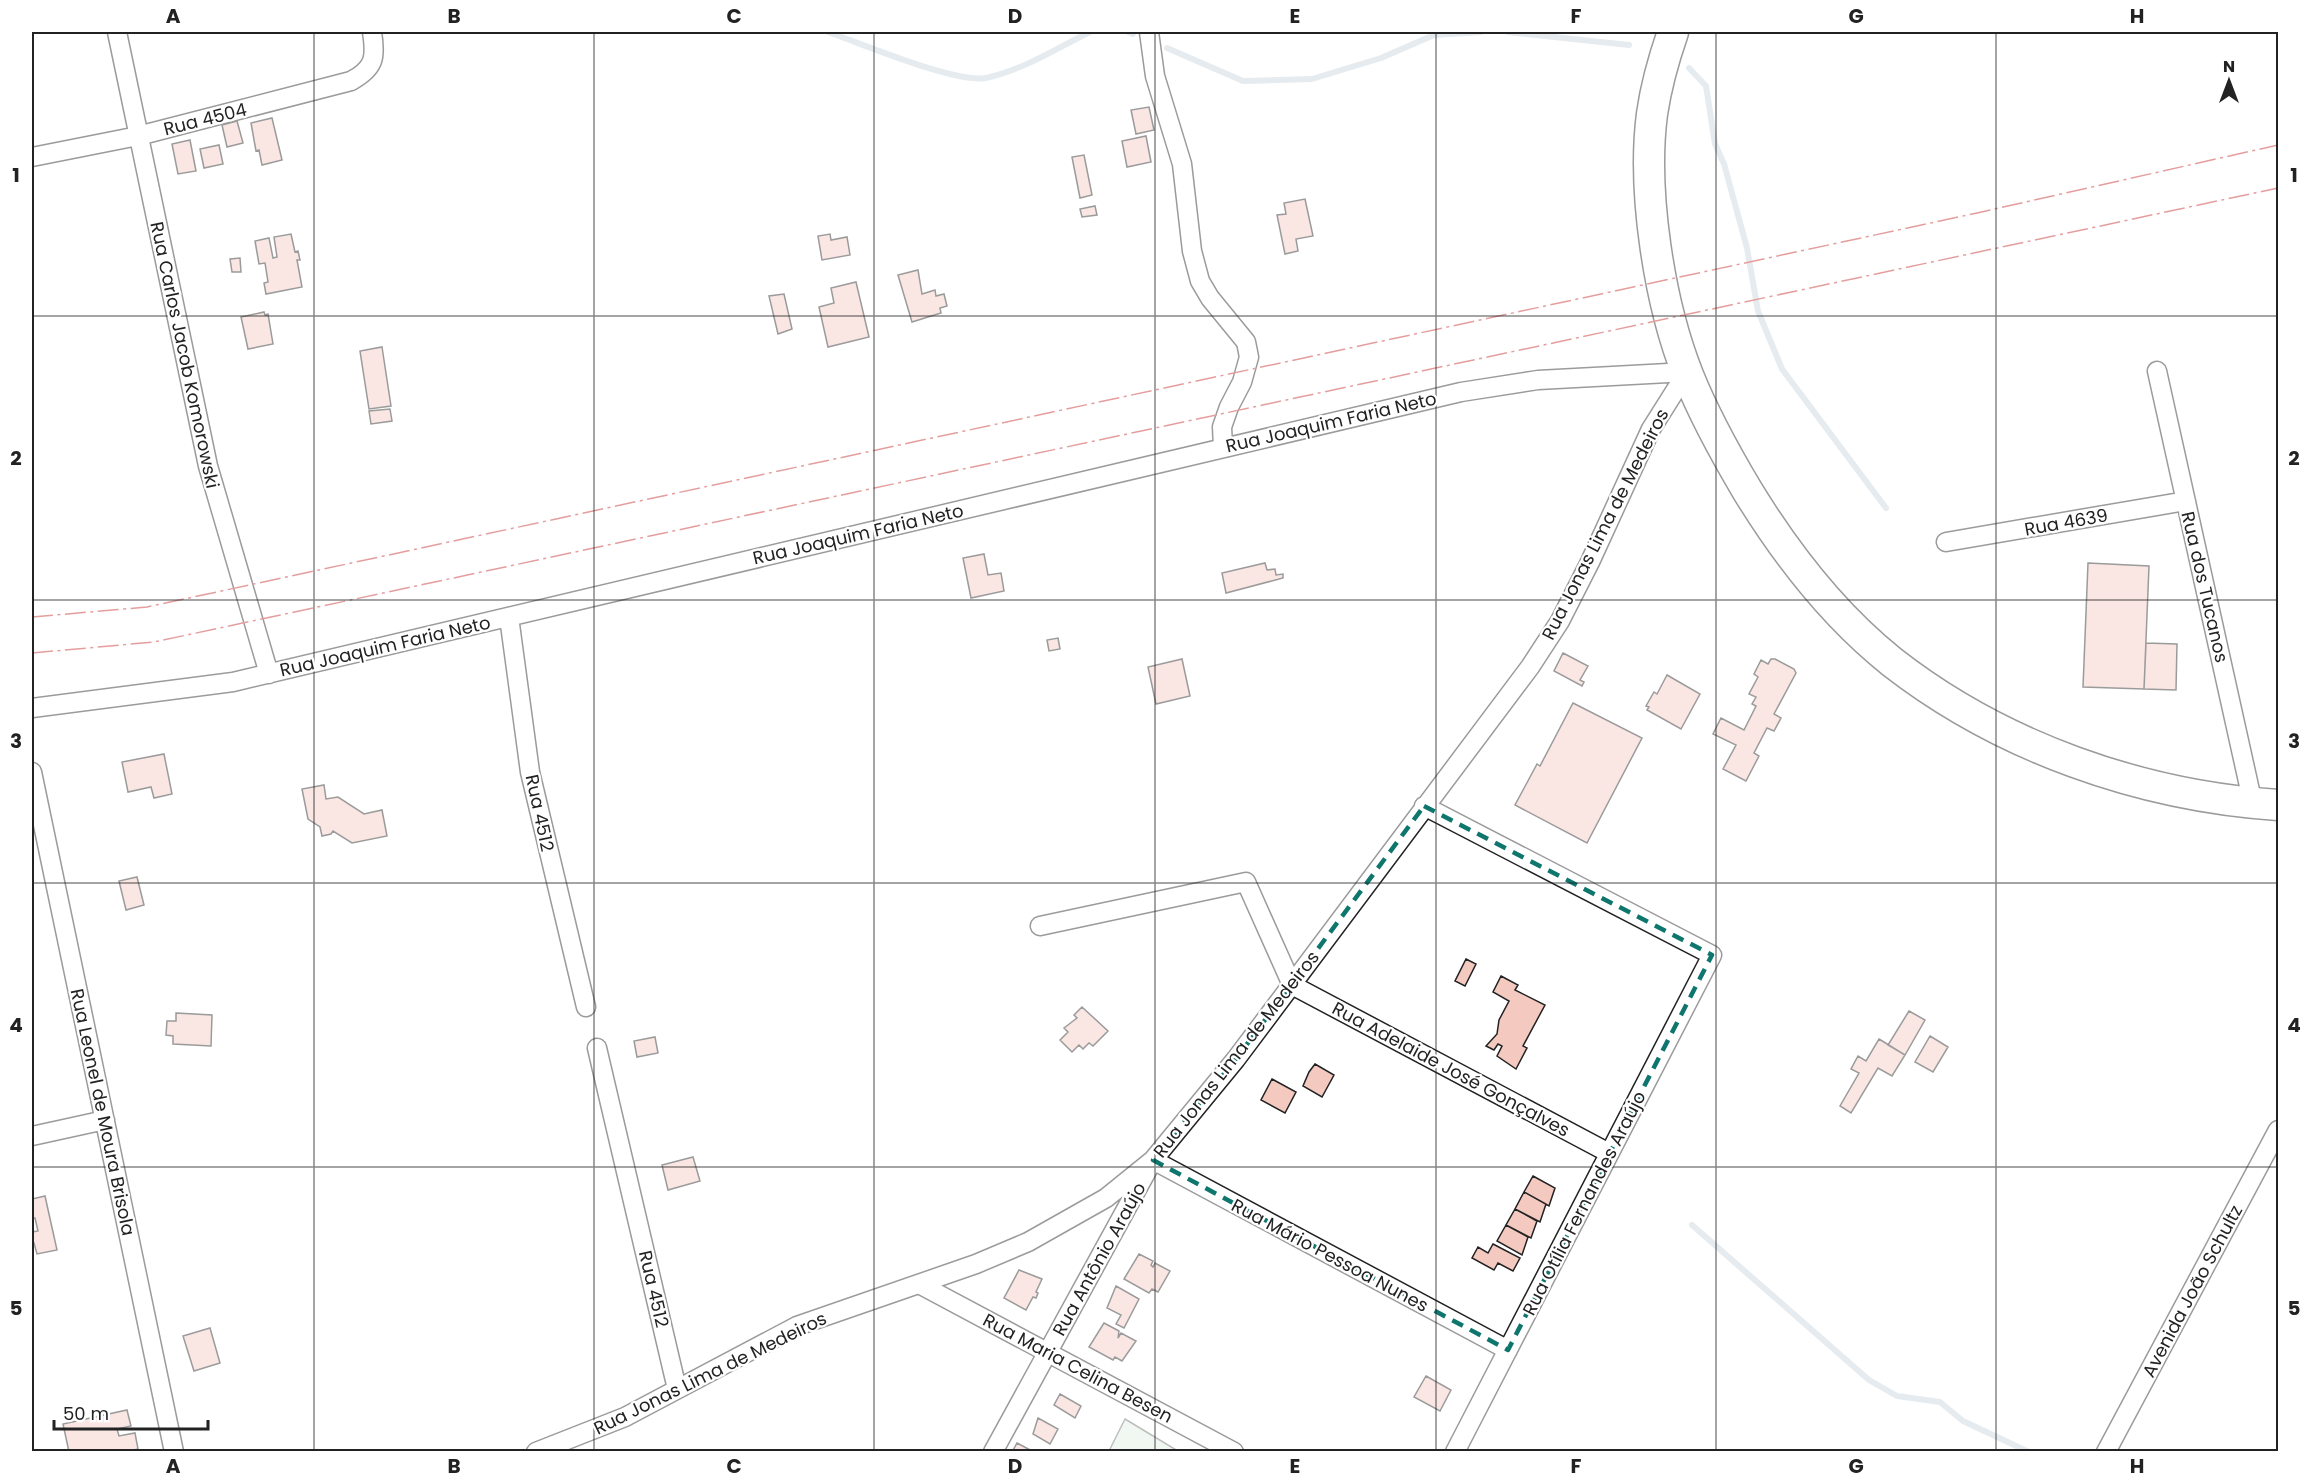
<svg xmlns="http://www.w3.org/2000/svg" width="2310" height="1483" font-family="Poppins,sans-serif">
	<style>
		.green { fill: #e0efe3; stroke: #6f6f6f; stroke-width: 1.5 }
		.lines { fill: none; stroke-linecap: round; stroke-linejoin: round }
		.stream { stroke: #c7d3dd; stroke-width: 6 }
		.building { fill: #f3c9c0; stroke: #222; stroke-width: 1.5 }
		.street-casing { stroke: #222; stroke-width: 21 }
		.primary-casing { stroke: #222; stroke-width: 33 }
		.street { stroke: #fff; stroke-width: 18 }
		.primary { stroke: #fff; stroke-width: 30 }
		.power { stroke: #c62828; stroke-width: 1.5; stroke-dasharray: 21 4.5 3 4.5; stroke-linecap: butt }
		.marked { fill: none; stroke: #0f766e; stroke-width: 4.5; stroke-dasharray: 12 8; stroke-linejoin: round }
		.grid { fill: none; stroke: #222; stroke-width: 1.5; stroke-opacity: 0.55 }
		.labels { text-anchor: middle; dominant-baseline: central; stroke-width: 4.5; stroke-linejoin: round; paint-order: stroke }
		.street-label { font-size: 18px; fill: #222; stroke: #fff }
		.neatline { fill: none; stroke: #222; stroke-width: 2 }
		.grid-label { font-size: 20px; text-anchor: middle; font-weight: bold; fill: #222 }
	</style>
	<rect width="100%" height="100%" fill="#fff"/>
	<path class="green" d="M1125 1419 1178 1451H1109Z"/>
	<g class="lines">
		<path class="stream" d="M828 32C860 43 956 84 986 78 1023 70 1057 48 1090 32
			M1128 32 1133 34
			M1508 32 1629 45
			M1167 48 1243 81 1312 79 1381 58 1434 35 1481 32
			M1689 68 1706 86 1715 144 1724 164 1747 248 1758 311 1782 369 1886 508
			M1692 1225 1869 1380 1897 1396 1940 1402 1963 1421 2029 1452"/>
	</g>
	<path class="building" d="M1149 107 1154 130 1136 134 1131 110Z
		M272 118 282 160 262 165 259 150 256 151 251 123Z
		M237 121 243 143 227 147 222 125Z
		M1146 136 1151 162 1127 167 1122 141Z
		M190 140 196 171 178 174 172 144Z
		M219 145 223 164 204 168 200 149Z
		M1084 155 1092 195 1080 198 1072 157Z
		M1305 199 1313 236 1296 239 1298 251 1285 254 1277 215 1286 214 1284 203Z
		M1095 206 1097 215 1082 217 1080 209Z
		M291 234 295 252 298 251 300 260H297L302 287 266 294 264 283 268 282 265 263 259 264 255 241 269 238 273 258 277 257 274 237Z
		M830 234 831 240 847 237 850 255 822 260 818 236Z
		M240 258 241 272H232L230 259Z
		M918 270 922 294 935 290 936 296 944 294 947 306 940 308 941 313 912 322 898 275Z
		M856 282 869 337 828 347 819 307 834 303 831 288Z
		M784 294 792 329 778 334 769 296Z
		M264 312 265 315 268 314 273 344 248 349 241 317Z
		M382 347 391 406 369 409 360 351Z
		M390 409 392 421 371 424 369 411Z
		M984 554 988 575 1001 573 1004 591 971 598 963 558Z
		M1265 563 1267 570 1275 569 1276 575 1283 574V578L1226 593 1222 573Z
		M2088 563 2149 566 2144 689 2083 687Z
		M1058 638 1060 649 1049 651 1047 640Z
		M2146 643 2177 644 2176 690 2144 689Z
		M1563 653 1588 666 1580 680 1584 682 1582 686 1554 671Z
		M1182 659 1190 696 1156 704 1148 667Z
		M1771 659H1775L1794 669 1796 673 1774 714 1781 718 1774 731 1767 728 1754 753 1759 756 1746 781 1723 769 1736 745 1713 734 1721 718 1744 730 1756 706 1752 704 1756 697 1749 694 1758 677 1754 674 1761 660 1768 664Z
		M1667 675 1700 694 1681 729 1647 710 1649 707 1646 706 1654 692 1657 694Z
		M1573 703 1642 738 1587 843 1515 805 1537 764 1540 766Z
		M164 754 172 794 154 798 151 787 128 792 122 762Z
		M324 785 326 799 338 797 364 814 382 810 387 836 352 843 333 831 331 834 322 836 320 827 308 819 302 789Z
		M137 877 144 905 126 910 119 881Z
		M1466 959 1476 964 1465 986 1455 981Z
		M1501 976 1518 985 1515 990 1545 1005 1523 1046 1527 1048 1516 1069 1497 1056 1502 1046 1498 1044 1494 1050 1486 1046 1497 1034 1499 1020 1509 1001 1493 992Z
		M1082 1007 1108 1031 1093 1046 1089 1043 1083 1049 1079 1045 1072 1052 1060 1040 1068 1032 1064 1028 1077 1018 1074 1015Z
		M1909 1011 1925 1020 1905 1055 1888 1045Z
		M176 1013 212 1015 211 1046 173 1044V1036L166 1035 167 1021H176Z
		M1930 1036 1948 1047 1933 1072 1915 1062Z
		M655 1037 658 1053 637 1057 634 1041Z
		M1879 1039 1905 1055 1892 1076 1878 1068 1851 1113 1840 1106 1859 1073 1851 1069 1858 1056 1866 1061Z
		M1315 1064 1334 1075 1322 1097 1303 1086 1309 1072Z
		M1272 1079 1296 1092 1285 1113 1261 1100Z
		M693 1157 700 1181 668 1190 662 1165Z
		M1533 1176 1555 1188 1549 1206 1524 1192Z
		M1524 1192 1546 1204 1540 1222 1515 1209Z
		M45 1196 57 1250 37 1254 34 1243 32 1244V1232L38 1231 35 1218H32V1199Z
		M1515 1209 1537 1221 1531 1238 1506 1225Z
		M1506 1225 1528 1237 1522 1255 1497 1241Z
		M1493 1244 1520 1258 1513 1271 1498 1263 1494 1270 1472 1258 1478 1247 1488 1253Z
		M1139 1254 1153 1261 1151 1265 1153 1267 1155 1263 1170 1271 1158 1292 1152 1289 1149 1293 1124 1279Z
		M1019 1270 1042 1279 1036 1292 1038 1293 1036 1298 1033 1297 1026 1310 1004 1298Z
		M1116 1286 1139 1299 1124 1328 1116 1324 1121 1315 1107 1308Z
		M1104 1323 1119 1331 1118 1338 1121 1333 1136 1341 1122 1361 1115 1357 1113 1360 1089 1347Z
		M210 1328 220 1363 194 1371 183 1336Z
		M1426 1376 1451 1390 1440 1411 1414 1397Z
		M1060 1394 1081 1406 1075 1418 1054 1405Z
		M127 1410 131 1426 117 1429 119 1436 135 1433 138 1449 126 1452H69L63 1424Z
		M1038 1418 1058 1429 1050 1444 1033 1434Z
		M1017 1443 1034 1452H1012Z"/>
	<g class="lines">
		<defs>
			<path id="street" d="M117 32 208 466 269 674
				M1149 32 1155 76 1182 164 1192 251 1200 281 1210 298 1246 342 1249 357 1242 382 1229 407 1222 427 1223 447
				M32 157 138 136 351 81C375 68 376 57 372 32
				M2157 371 2253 804
				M1946 542 2186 501
				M509 617 530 772 586 1007
				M32 708 233 682 1461 392 1538 380 1687 372
				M32 772 174 1452
				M1424 806 1712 955 1455 1452
				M1040 926 1246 882 1292 985 1609 1153
				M597 1048 677 1389
				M32 1136 105 1120
				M921 1285 1234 1452
				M536 1452 625 1417 797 1326 976 1264 1028 1242 1106 1198 1153 1160 1236 1059 1530 667 1560 621 1590 562 1651 429 1687 372
				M993 1452 1153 1160 1508 1350
				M2106 1452 2278 1130"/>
			<path id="primary" d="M1673 32C1664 58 1656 86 1652 114 1642 191 1659 302 1688 375 1704 415 1725 453 1747 490 1786 554 1833 615 1892 662 2001 747 2141 796 2278 805"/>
		</defs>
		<use href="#street" class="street-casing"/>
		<use href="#primary" class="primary-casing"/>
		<use href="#street" class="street"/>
		<use href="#primary" class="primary"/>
		<path class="power" d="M32 617 147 607 1977 213 2278 145
			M32 653 154 642 2278 188"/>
	</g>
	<path d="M0 0H2310V1483H0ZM1424 806 1712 955 1508 1350 1153 1160 1236 1059Z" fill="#fff" fill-opacity=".55" fill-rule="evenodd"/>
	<path class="marked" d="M1424 806 1712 955 1508 1350 1153 1160 1236 1059Z"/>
	<path class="grid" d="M314 32V1452M594 32V1452M874 32V1452M1155 32V1452M1436 32V1452M1716 32V1452M1996 32V1452M32 316H2278M32 600H2278M32 883H2278M32 1167H2278"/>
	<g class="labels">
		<g class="street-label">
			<text transform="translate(205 119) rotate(-14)">Rua 4504</text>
			<text transform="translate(185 355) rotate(78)">Rua Carlos Jacob Komorowski</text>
			<text transform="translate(1331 422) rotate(-13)">Rua Joaquim Faria Neto</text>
			<text transform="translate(2066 522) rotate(-10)">Rua 4639</text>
			<text transform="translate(1605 524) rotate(-63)">Rua Jonas Lima de Medeiros</text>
			<text transform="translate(858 534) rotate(-13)">Rua Joaquim Faria Neto</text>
			<text transform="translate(2205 587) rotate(77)">Rua dos Tucanos</text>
			<text transform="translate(385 646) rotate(-13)">Rua Joaquim Faria Neto</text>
			<text transform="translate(540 813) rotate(78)">Rua 4512</text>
			<text transform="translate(1236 1054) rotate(-52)">Rua Jonas Lima de Medeiros</text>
			<text transform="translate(1451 1069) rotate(28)">Rua Adelaide José Gonçalves</text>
			<text transform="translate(103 1112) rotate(78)">Rua Leonel de Moura Brisola</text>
			<text transform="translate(1584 1203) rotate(-63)">Rua Otília Fernandes Araújo</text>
			<text transform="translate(1330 1255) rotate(28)">Rua Mário Pessoa Nunes</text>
			<text transform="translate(1099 1259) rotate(-61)">Rua Antônio Araújo</text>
			<text transform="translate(654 1289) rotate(77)">Rua 4512</text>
			<text transform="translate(2192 1291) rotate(-62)">Avenida João Schultz</text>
			<text transform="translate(1078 1368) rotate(28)">Rua Maria Celina Besen</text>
			<text transform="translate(710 1373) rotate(-26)">Rua Jonas Lima de Medeiros</text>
		</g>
	</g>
	<rect width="2310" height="1483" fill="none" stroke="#ffffff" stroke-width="66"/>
	<g transform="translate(2229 81)" stroke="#ffffff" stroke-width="4.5" paint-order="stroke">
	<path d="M0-4.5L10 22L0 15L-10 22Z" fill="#222222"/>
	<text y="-9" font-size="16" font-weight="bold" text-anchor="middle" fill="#222222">N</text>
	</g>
	<path d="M54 1420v9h154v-9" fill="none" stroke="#222222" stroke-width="3"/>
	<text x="63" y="1420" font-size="18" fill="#222222" stroke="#ffffff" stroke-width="4.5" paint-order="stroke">50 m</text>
	<rect x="33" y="33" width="2244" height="1417" class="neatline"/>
	<g class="grid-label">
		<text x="173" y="23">A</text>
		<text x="454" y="23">B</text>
		<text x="734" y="23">C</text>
		<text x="1015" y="23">D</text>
		<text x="1295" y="23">E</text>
		<text x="1576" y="23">F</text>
		<text x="1856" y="23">G</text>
		<text x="2137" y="23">H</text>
		<text x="16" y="182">1</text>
		<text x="2294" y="182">1</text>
		<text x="16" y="465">2</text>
		<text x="2294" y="465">2</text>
		<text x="16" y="748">3</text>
		<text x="2294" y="748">3</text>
		<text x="16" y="1032">4</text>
		<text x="2294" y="1032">4</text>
		<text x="16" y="1315">5</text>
		<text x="2294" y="1315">5</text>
		<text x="173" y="1473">A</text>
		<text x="454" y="1473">B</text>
		<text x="734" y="1473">C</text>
		<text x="1015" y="1473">D</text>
		<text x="1295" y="1473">E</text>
		<text x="1576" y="1473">F</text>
		<text x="1856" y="1473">G</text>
		<text x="2137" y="1473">H</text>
	</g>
</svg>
